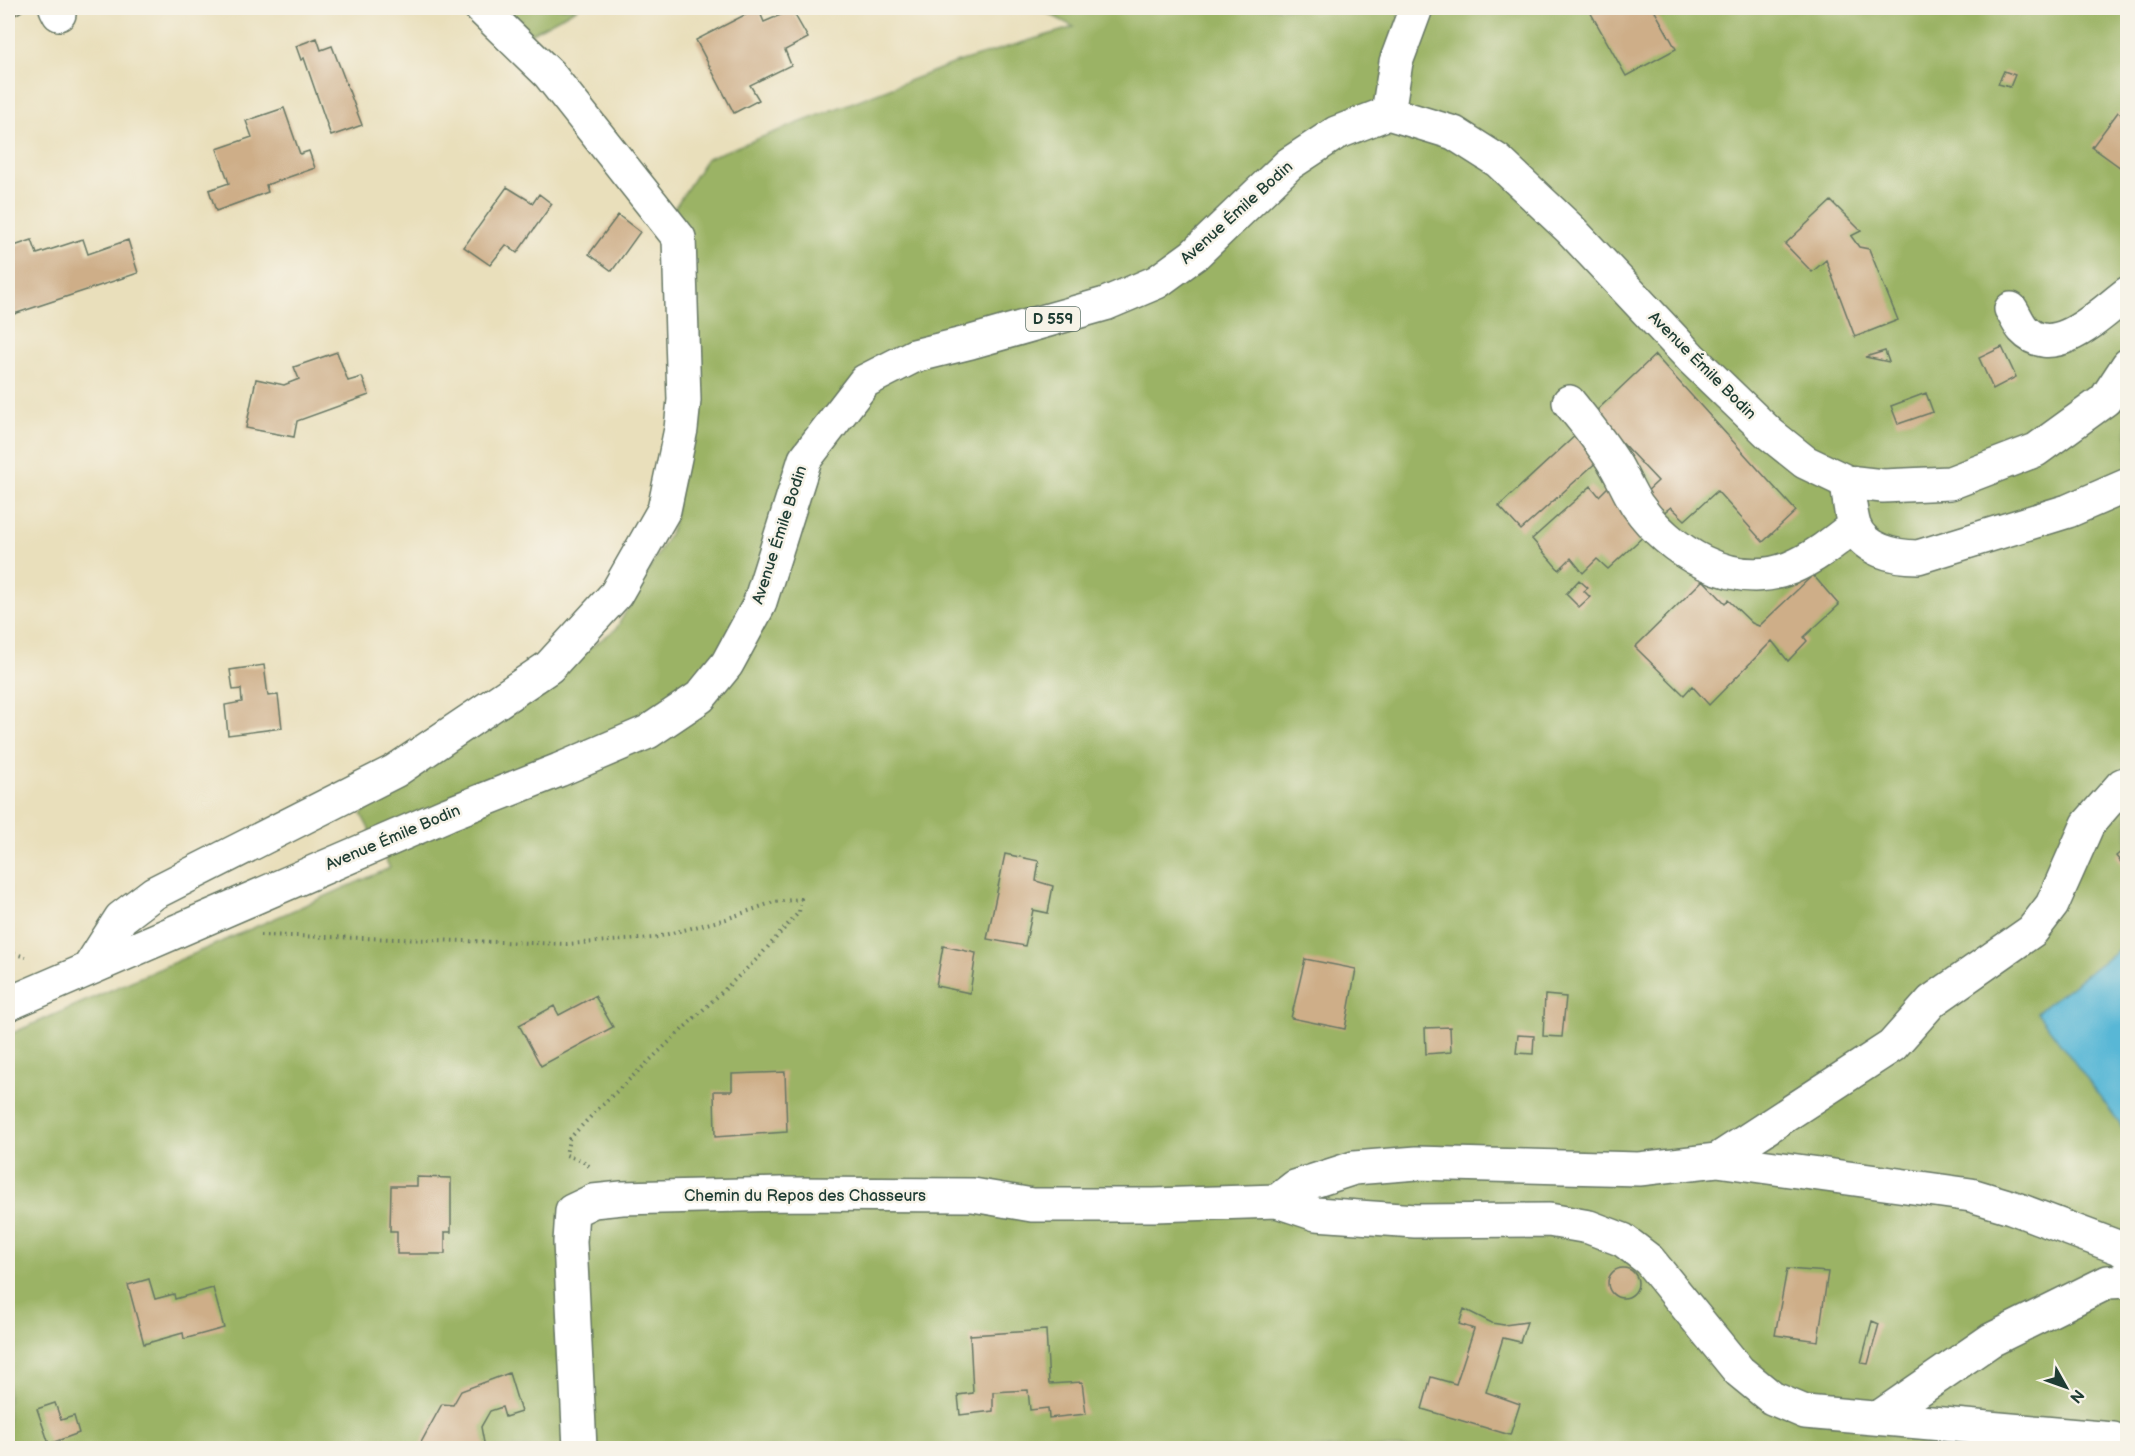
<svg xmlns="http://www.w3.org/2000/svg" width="2135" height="1456" font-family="'Balsamiq Sans',sans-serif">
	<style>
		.forest { fill: #9bb365; stroke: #5d784c; stroke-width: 1.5 }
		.water { fill: #58b7d6; stroke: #3c7a85; stroke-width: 1.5 }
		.building { fill: #ceae88 }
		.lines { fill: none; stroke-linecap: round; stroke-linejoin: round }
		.minor-casing { stroke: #667663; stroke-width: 36 }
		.major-casing { stroke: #667663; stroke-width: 36 }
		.path { stroke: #667663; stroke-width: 4; stroke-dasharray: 1.5 4.5; stroke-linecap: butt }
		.minor { stroke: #fff; stroke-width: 33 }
		.major { stroke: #fff; stroke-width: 33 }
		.labels { text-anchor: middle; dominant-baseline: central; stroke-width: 5; stroke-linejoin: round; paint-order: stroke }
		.shield { fill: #f7f3e8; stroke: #60746a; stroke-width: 1.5 }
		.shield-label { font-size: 15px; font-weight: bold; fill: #1f3d34 }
		.street-label { font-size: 16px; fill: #1f3d34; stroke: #f7f3e8 }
	</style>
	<rect width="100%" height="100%" fill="#f7f3e8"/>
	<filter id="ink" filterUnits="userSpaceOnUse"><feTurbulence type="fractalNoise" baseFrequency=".0167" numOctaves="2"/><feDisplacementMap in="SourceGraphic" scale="12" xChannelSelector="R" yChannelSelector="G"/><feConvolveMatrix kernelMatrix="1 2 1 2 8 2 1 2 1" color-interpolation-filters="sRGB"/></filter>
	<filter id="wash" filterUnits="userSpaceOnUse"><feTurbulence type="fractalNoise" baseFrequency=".008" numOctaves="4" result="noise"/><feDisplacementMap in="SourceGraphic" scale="24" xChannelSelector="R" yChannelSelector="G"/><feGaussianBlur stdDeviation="1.35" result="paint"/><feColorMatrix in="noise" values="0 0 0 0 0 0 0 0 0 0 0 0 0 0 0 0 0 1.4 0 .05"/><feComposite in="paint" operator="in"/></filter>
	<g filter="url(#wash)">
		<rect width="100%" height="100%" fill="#e9dfbb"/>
		<path class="forest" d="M495 8H578L526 36Z
			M1038 8H2127V1448H8V1035L390 868 361 814 616 629 672 529 702 369 668 218 707 158 958 62 1074 27Z"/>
		<path class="water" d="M2127 944V1133L2037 1012Z"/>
		<g id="blocks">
			<path class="building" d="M8 8H20L22 11 8 19Z
				M758 8 764 22 792 10 808 38 785 50 791 65 750 85 759 100 734 113 696 40Z
				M1588 8H1653L1676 49 1626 76Z
				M317 38 321 50 332 46 362 125 331 136 304 58 301 60 296 46Z
				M2004 71 2015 75 2010 87 1998 84Z
				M284 108 300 154 309 151 315 168 266 185 268 192 216 211 209 190 229 183 217 149 252 137 246 121Z
				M2118 112 2128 119V173L2092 147Z
				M507 187 533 203 539 194 552 204 517 253 506 245 490 265 464 247Z
				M1831 201 1861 231 1851 236 1859 247 1869 249 1898 320 1855 337 1826 260 1812 272 1785 244Z
				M618 215 640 232 612 271 589 254Z
				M83 239 88 254 128 240 138 273 11 315 8 306V248L32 240 37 254Z
				M2002 347 2016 377 1993 389 1979 358Z
				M1885 351 1889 362 1865 357Z
				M337 352 348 381 362 377 369 395 297 421 294 437 246 428 256 379 284 385 299 379 294 367Z
				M1655 355 1796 511 1763 542 1717 491 1685 520 1671 507 1663 513 1645 493 1658 481 1594 413Z
				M1926 393 1933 412 1898 424 1891 406Z
				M1578 433 1600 459 1521 530 1499 506Z
				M1591 486 1599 496 1609 486 1646 534 1608 569 1597 559 1583 573 1571 558 1559 570 1532 539Z
				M1813 575 1839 605 1804 637 1807 641 1788 661 1772 641 1709 705 1692 686 1684 695 1635 647 1703 580 1725 603 1728 600 1752 623 1759 626Z
				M1579 580 1588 588 1584 591 1590 597 1579 607 1566 594Z
				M264 665 268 696 278 695 282 728 228 735 225 705 242 702 241 689 233 690 230 670Z
				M2128 846V871L2116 856Z
				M1005 854 1039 861 1036 881 1053 886 1048 913 1033 910 1025 946 987 939Z
				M943 946 976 953 970 993 936 986Z
				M1305 959 1356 969 1345 1029 1291 1018Z
				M1545 995 1566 997 1562 1037 1543 1036Z
				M595 996 613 1027 541 1066 519 1025 554 1006 559 1015Z
				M1450 1027 1451 1052 1426 1054 1425 1028Z
				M1518 1035 1534 1036 1533 1054 1516 1053Z
				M785 1072 787 1132 715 1137 714 1091H732V1074Z
				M417 1177 451 1178V1232H445V1254H397V1231H390L391 1186H417Z
				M1608 1283a15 15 0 1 1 30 0a15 15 0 1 1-30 0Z
				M1787 1269 1828 1272 1818 1341 1775 1335Z
				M149 1279 155 1299 174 1294 175 1299 213 1288 224 1328 184 1339 183 1333 144 1344 128 1285Z
				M1464 1309 1492 1323 1504 1325 1527 1322 1520 1342 1503 1338 1486 1392 1520 1404 1510 1435 1422 1409 1431 1377 1456 1384 1474 1329 1459 1324Z
				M1872 1321 1879 1324 1868 1364 1861 1363Z
				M1046 1330 1049 1384 1082 1382 1086 1414 1049 1418 1048 1408 1030 1410 1028 1390 993 1392V1411L960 1415 958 1395 973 1393 970 1335Z
				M509 1373 521 1412 505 1417 502 1407 490 1411 481 1427 485 1448H418L442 1404 453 1405 461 1391Z
				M55 1403 61 1420 74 1416 79 1433 49 1444 37 1409Z"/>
		</g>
	</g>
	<g filter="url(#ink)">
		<use href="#blocks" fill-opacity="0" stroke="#667663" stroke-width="1.5"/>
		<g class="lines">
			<defs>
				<path id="minor" d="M56 8 59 14
					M1388 113 1396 62 1416 8
					M2011 309C2015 315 2018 323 2023 329 2054 363 2102 312 2128 293
					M1569 402C1584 421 1600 440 1613 461 1622 475 1628 491 1637 505 1669 551 1732 591 1790 568 1814 558 1834 542 1854 526
					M1847 482C1849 496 1850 512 1854 525 1863 550 1894 557 1918 557L2068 511 2128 485
					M89 968 121 918 154 893 395 771 549 667 616 594 664 510 681 429 684 400 679 238 549 74 481 8
					M1717 1160 1971 1195 2011 1207 2120 1248 2128 1254
					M1277 1201 1295 1187 1354 1168 1417 1163 1639 1169 1717 1160 1892 1046 1932 1001 2032 931 2052 905 2088 824 2122 785 2128 783
					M1878 1418 1991 1340 2108 1282 2128 1281
					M580 1448 570 1242 572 1211 593 1201 622 1198 781 1194 973 1195 1032 1205H1154L1277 1201 1316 1214 1415 1221 1549 1220 1589 1227 1623 1240 1649 1260 1739 1371 1772 1398 1805 1412 2113 1439"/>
				<path id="major" d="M8 1004 448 814 559 770 648 732 700 697 727 664 759 605 805 459 865 381 914 356 971 342 1105 304 1157 282 1194 255 1289 164 1336 133 1388 113 1454 133 1498 161 1570 229 1692 359 1770 434 1805 462 1847 482 1883 486 1950 483 2036 450 2105 400 2128 365"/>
			</defs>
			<use href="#minor" class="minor-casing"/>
			<use href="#major" class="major-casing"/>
			<path class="path" d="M260 935 567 944 653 938 726 919 774 902 801 899 799 912 759 957 597 1110 569 1139 566 1155 583 1161 590 1167
				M8 952 26 957"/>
			<use href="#minor" class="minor"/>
			<use href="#major" class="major"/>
		</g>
	</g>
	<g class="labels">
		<rect class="shield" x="1026" y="307" width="54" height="24" rx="4.5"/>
		<g class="shield-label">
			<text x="1053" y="319">D 559</text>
		</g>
		<g class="street-label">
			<text transform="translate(1237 213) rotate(-42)">Avenue Émile Bodin</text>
			<text transform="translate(1702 366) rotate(45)">Avenue Émile Bodin</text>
			<text transform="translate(780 535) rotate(-72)">Avenue Émile Bodin</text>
			<text transform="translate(393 838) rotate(-23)">Avenue Émile Bodin</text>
			<text x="805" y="1196">Chemin du Repos des Chasseurs</text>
		</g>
	</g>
	<rect width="2135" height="1456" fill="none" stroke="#f7f3e8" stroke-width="30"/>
	<g transform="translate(2066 1387) rotate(130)" stroke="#f7f3e8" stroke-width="4.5" paint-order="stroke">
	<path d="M0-4.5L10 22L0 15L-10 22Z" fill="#1f3d34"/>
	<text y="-9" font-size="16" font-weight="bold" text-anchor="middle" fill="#1f3d34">N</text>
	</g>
</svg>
